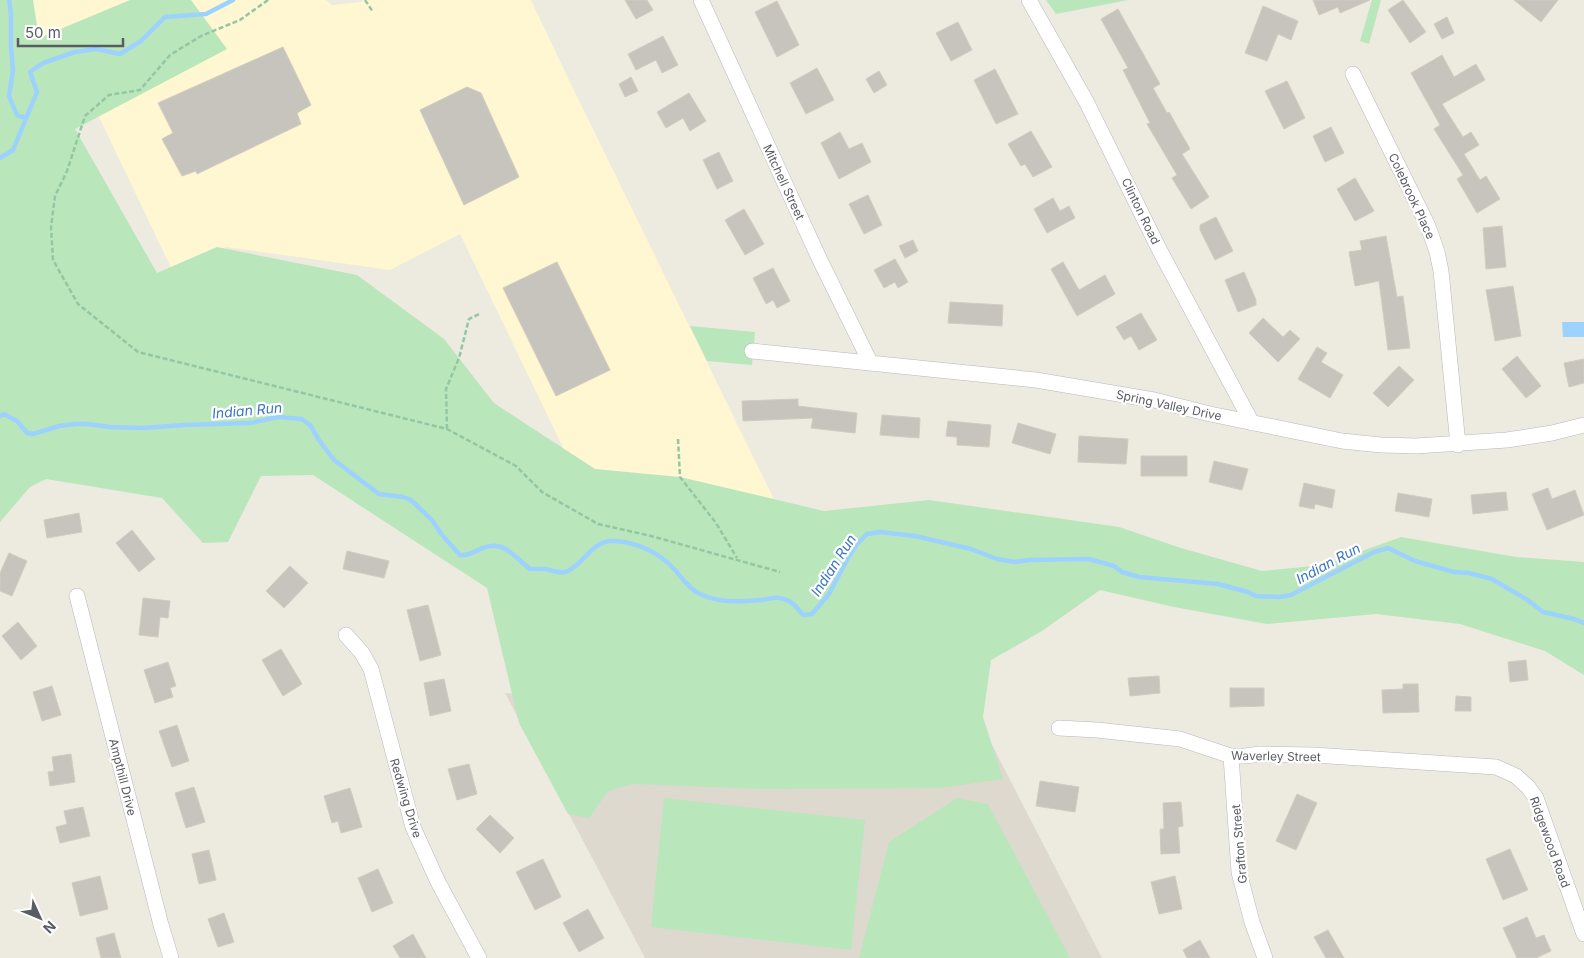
<svg xmlns="http://www.w3.org/2000/svg" width="1584" height="958" font-family="Inter,sans-serif">
	<style>
		.commercial { fill: #fff6d2 }
		.education { fill: #ddd9cf }
		.green { fill: #bae6bb }
		.water { fill: #9dd2ff }
		.lines { fill: none; stroke-linecap: round; stroke-linejoin: round }
		.stream { stroke: #9dd2ff; stroke-width: 4.5 }
		.building { fill: #c7c4bd; stroke: #d1ccbe }
		.street-casing { stroke: #b6b8bd; stroke-width: 16 }
		.path { stroke: #93c7a3; stroke-width: 2.5; stroke-dasharray: 5 2.5; stroke-linecap: butt }
		.street { stroke: #fff; stroke-width: 15 }
		.labels { text-anchor: middle; dominant-baseline: central; stroke-width: 4.5; stroke-linejoin: round; paint-order: stroke }
		.street-label { font-size: 12px; fill: #595c62; stroke: #fff }
		.water-label { font-size: 14px; font-style: italic; fill: #3a77be; stroke: #fff }
	</style>
	<rect width="100%" height="100%" fill="#edeae0"/>
	<path class="commercial" d="M20 0H326L332 5 361 2 363 0H531L569 80 787 526 582 487 460 234 390 270 226 247 173 272 59 33 11 47Z"/>
	<path class="education" d="M505 693 991 743 1102 958H645Z"/>
	<path class="green" d="M0 0H33L39 38 130 0H191L227 49 75 129 157 273 217 247 357 275 444 339 494 403 595 469 680 477 824 511 929 500 1119 527 1181 548 1262 571 1323 565 1401 537 1516 557 1584 562V675L1545 651 1460 624 1376 614 1267 624 1174 607 1100 590 1042 631 991 660 983 717 1003 779 940 788 762 789 633 784 608 791 589 818 568 814 519 723 487 588 313 475 261 476 228 542 203 543 162 498 46 479 30 487 0 522Z
		M1046 0H1128L1056 14Z
		M1372 0H1381L1369 44 1360 41Z
		M690 326 755 332 752 365 707 361Z
		M664 798 865 820 851 950 651 927Z
		M957 798 988 804 1070 958H859L889 842Z"/>
	<path class="water" d="M1562 322H1584V337H1563Z"/>
	<g class="lines">
		<path class="stream" d="M9 0 11 15V47L13 70 9 96 17 115 26 118
			M0 158 13 150 37 92 30 72 43 63 75 52 96 49 120 54 141 41 165 17 206 14 233 0
			M0 416 4 414 17 421 27 433 33 434 59 426 76 424H88L110 427 144 428 184 425 250 423 278 417 302 419 310 425 319 440 334 460 379 494 403 497 411 500 432 520 442 535 460 555C470 556 474 551 483 548 504 539 515 558 530 569 535 569 540 569 545 569 553 570 560 575 568 571 585 563 592 540 614 541 637 542 660 553 675 570 683 579 689 589 700 594 719 603 739 602 760 600 766 600 773 597 779 598 790 599 797 607 803 615L812 614 829 594 848 558 857 544 867 534 880 532 915 536 971 549 997 559 1015 562 1029 560 1089 559 1114 566 1122 572 1139 577 1218 584 1248 592 1256 596 1279 597 1291 595 1374 552 1388 548 1415 561 1454 572 1469 573 1492 579 1526 599 1543 612 1574 619 1584 623"/>
	</g>
	<path class="building" d="M625 0H647L653 10 636 19Z
		M1313 0H1370L1340 13 1338 7 1319 15Z
		M1403 0 1426 32 1410 43 1388 10Z
		M1514 0H1558L1541 22Z
		M777 1 799 45 777 57 755 12Z
		M1263 6 1298 21 1291 40 1278 34 1267 61 1245 53Z
		M1118 9 1160 84 1153 88 1167 113 1169 112 1190 149 1182 154 1209 197 1191 209 1172 178 1177 175 1147 124 1150 123 1123 70 1128 68 1101 19Z
		M1447 17 1454 33 1442 39 1434 24Z
		M958 22 972 50 951 61 936 33Z
		M663 36 678 65 662 73 656 60 636 70 628 54Z
		M283 47 311 105 297 113 301 124 197 174 196 171 182 176 162 139 173 133 158 103Z
		M1442 55 1454 77 1476 64 1485 80 1442 104 1463 137 1471 132 1479 145 1464 154 1480 180 1486 176 1500 199 1477 213 1457 179 1463 175 1434 129 1440 125 1411 73Z
		M817 68 834 100 806 114 790 83Z
		M995 69 1018 114 996 124 974 80Z
		M879 71 887 85 874 93 866 79Z
		M631 77 638 91 625 97 619 84Z
		M1287 81 1305 118 1284 129 1265 91Z
		M467 87 481 93 519 177 464 205 420 110Z
		M689 93 706 121 690 131 683 118 666 128 657 112Z
		M1331 127 1344 153 1325 162 1313 136Z
		M1031 131 1052 167 1033 177 1025 164 1021 166 1008 144Z
		M840 132 849 149 862 143 871 162 839 179 821 143Z
		M719 152 733 181 717 189 703 160Z
		M1355 178 1374 211 1355 221 1337 189Z
		M868 195 882 225 864 234 849 204Z
		M1053 198 1060 211 1069 206 1075 218 1047 233 1034 209Z
		M744 209 764 244 745 255 725 220Z
		M1216 217 1233 251 1215 260 1200 230V225Z
		M1502 226 1506 267 1486 269 1483 228Z
		M1386 236 1397 297 1403 296 1410 348 1388 350 1379 281 1355 286 1349 252 1362 250 1360 241Z
		M913 240 918 251 905 258 899 246Z
		M895 259 908 282 898 288 895 282 884 288 874 270Z
		M557 262 610 370 556 396 503 288Z
		M1063 262 1079 290 1105 275 1115 294 1077 316 1051 269Z
		M773 268 790 301 777 308 773 300 766 304 753 278Z
		M1244 272 1256 300V305L1238 312 1225 280Z
		M1513 286 1521 336 1495 341 1486 290Z
		M950 302 1003 305 1002 326 948 323Z
		M1141 313 1157 340 1139 350 1131 336 1124 340 1116 327Z
		M1263 318 1283 337 1290 330 1300 339 1278 362 1249 333Z
		M1317 347 1327 353 1321 362 1343 375 1330 398 1298 379Z
		M1517 356 1541 386 1526 398 1502 369Z
		M1584 359V383L1569 387 1564 363Z
		M1399 366 1414 380 1388 407 1373 393Z
		M798 399V406L857 413 855 433 811 428 813 418 743 421 742 401Z
		M882 415 920 418 919 438 880 435Z
		M948 421 991 425 989 447 957 445V437L946 436Z
		M1018 423 1056 434 1050 454 1012 443Z
		M1079 436 1128 439 1126 464 1078 462Z
		M1141 456H1187V476H1141Z
		M1214 461 1248 469 1242 490 1209 482Z
		M1304 483 1335 490 1332 508 1315 504 1314 509 1299 506Z
		M1548 488 1552 499 1575 490 1584 515 1547 530 1532 494Z
		M1506 492 1508 510 1473 514 1471 495Z
		M1398 493 1432 499 1429 517 1395 511Z
		M79 513 82 532 47 538 44 520Z
		M132 530 155 559 139 572 116 543Z
		M347 551 389 561 384 578 343 569Z
		M9 553 27 561 12 596 0 591V573Z
		M290 566 308 583 284 608 266 591Z
		M143 598 170 601 168 618 160 617 158 637 139 635Z
		M428 605 441 655 420 661 407 610Z
		M18 622 37 646 21 660 2 636Z
		M281 649 302 684 283 696 262 660Z
		M1526 660 1528 680 1510 682 1508 662Z
		M168 662 176 686 170 688 173 697 155 703 144 670Z
		M1159 676 1160 693 1130 696 1128 678Z
		M444 679 451 711 430 716 424 683Z
		M1403 684H1418L1419 712 1383 713 1382 690 1403 689Z
		M52 686 61 715 42 721 33 692Z
		M1230 688H1264V706L1230 707Z
		M1456 696 1471 697V711H1455Z
		M177 725 189 761 172 767 159 731Z
		M71 754 75 782 50 786 48 772 54 771 52 757Z
		M469 764 477 794 457 800 448 769Z
		M1040 781 1079 787 1075 812 1036 806Z
		M194 787 205 822 186 828 175 793Z
		M350 788 362 827 341 833 338 821 332 823 324 796Z
		M1297 794 1317 803 1296 850 1276 841Z
		M1181 802 1183 826 1178 827 1180 853 1161 854 1160 829H1164L1163 803Z
		M83 807 90 836 60 843 56 827 67 824 64 811Z
		M490 815 514 838 500 853 476 829Z
		M1510 849 1528 890 1503 900 1486 859Z
		M209 850 216 880 199 884 192 854Z
		M543 859 561 897 535 910 516 872Z
		M378 869 393 903 372 912 358 878Z
		M100 876 108 909 80 916 72 883Z
		M1175 876 1182 909 1159 914 1151 882Z
		M588 909 604 938 579 952 563 923Z
		M224 913 234 942 218 947 208 919Z
		M1527 917 1536 938 1544 935 1551 951 1536 958H1517L1503 928Z
		M1328 930 1344 958H1326L1314 937Z
		M114 933 121 958H101L96 938Z
		M413 934 426 958H400L393 946Z
		M1200 940 1210 958H1187L1183 950Z"/>
	<g class="lines">
		<defs>
			<path id="street" d="M701 0 819 258 870 362
				M1029 0 1087 103 1159 249 1252 423
				M1353 74 1428 226 1437 252 1441 271 1458 445
				M752 351 1036 380 1154 400 1210 414 1342 441 1381 445 1416 446 1507 440 1552 433 1584 425
				M77 596 161 925 171 958
				M346 635 362 653 371 669 413 827 438 882 479 958
				M1059 728 1097 730 1180 739 1231 756H1245L1260 754 1314 755 1496 767 1516 776 1528 787 1536 798 1584 934
				M1231 756 1239 872 1252 922 1265 958"/>
		</defs>
		<use href="#street" class="street-casing"/>
		<path class="path" d="M268 0 240 20 201 36 170 55 140 90 109 95 85 116 67 171 55 196 51 227 53 260 78 304 138 352 447 429 516 466 542 492 598 524 651 536 780 572
			M365 0 373 12
			M447 429 446 389 459 358 469 319 481 313
			M678 439 680 477 716 523 737 558"/>
		<use href="#street" class="street"/>
	</g>
	<g class="labels">
		<g class="street-label">
			<text transform="translate(784 182) rotate(65)">Mitchell Street</text>
			<text transform="translate(1412 196) rotate(65)">Colebrook Place</text>
			<text transform="translate(1141 211) rotate(64)">Clinton Road</text>
			<text transform="translate(1169 405) rotate(12)">Spring Valley Drive</text>
			<text transform="translate(1276 756) rotate(1)">Waverley Street</text>
			<text transform="translate(123 777) rotate(76)">Ampthill Drive</text>
			<text transform="translate(406 798) rotate(73)">Redwing Drive</text>
			<text transform="translate(1550 842) rotate(70)">Ridgewood Road</text>
			<text transform="translate(1239 844) rotate(-95)">Grafton Street</text>
		</g>
		<g class="water-label">
			<text transform="translate(247 410) rotate(-5)">Indian Run</text>
			<text transform="translate(1328 563) rotate(-28)">Indian Run</text>
			<text transform="translate(833 565) rotate(-57)">Indian Run</text>
		</g>
	</g>
	<g transform="translate(40 918) rotate(134)" stroke="#ffffff" stroke-width="4" paint-order="stroke">
	<path d="M0-4L9 19L0 12L-9 19Z" fill="#595c62"/>
	<text y="-8" font-size="14" font-weight="bold" text-anchor="middle" fill="#595c62">N</text>
	</g>
	<path d="M18 38v8h105v-8" fill="none" stroke="#595c62" stroke-width="2.5"/>
	<text x="25" y="38" font-size="15" fill="#595c62" stroke="#ffffff" stroke-width="4" paint-order="stroke">50 m</text>
</svg>
